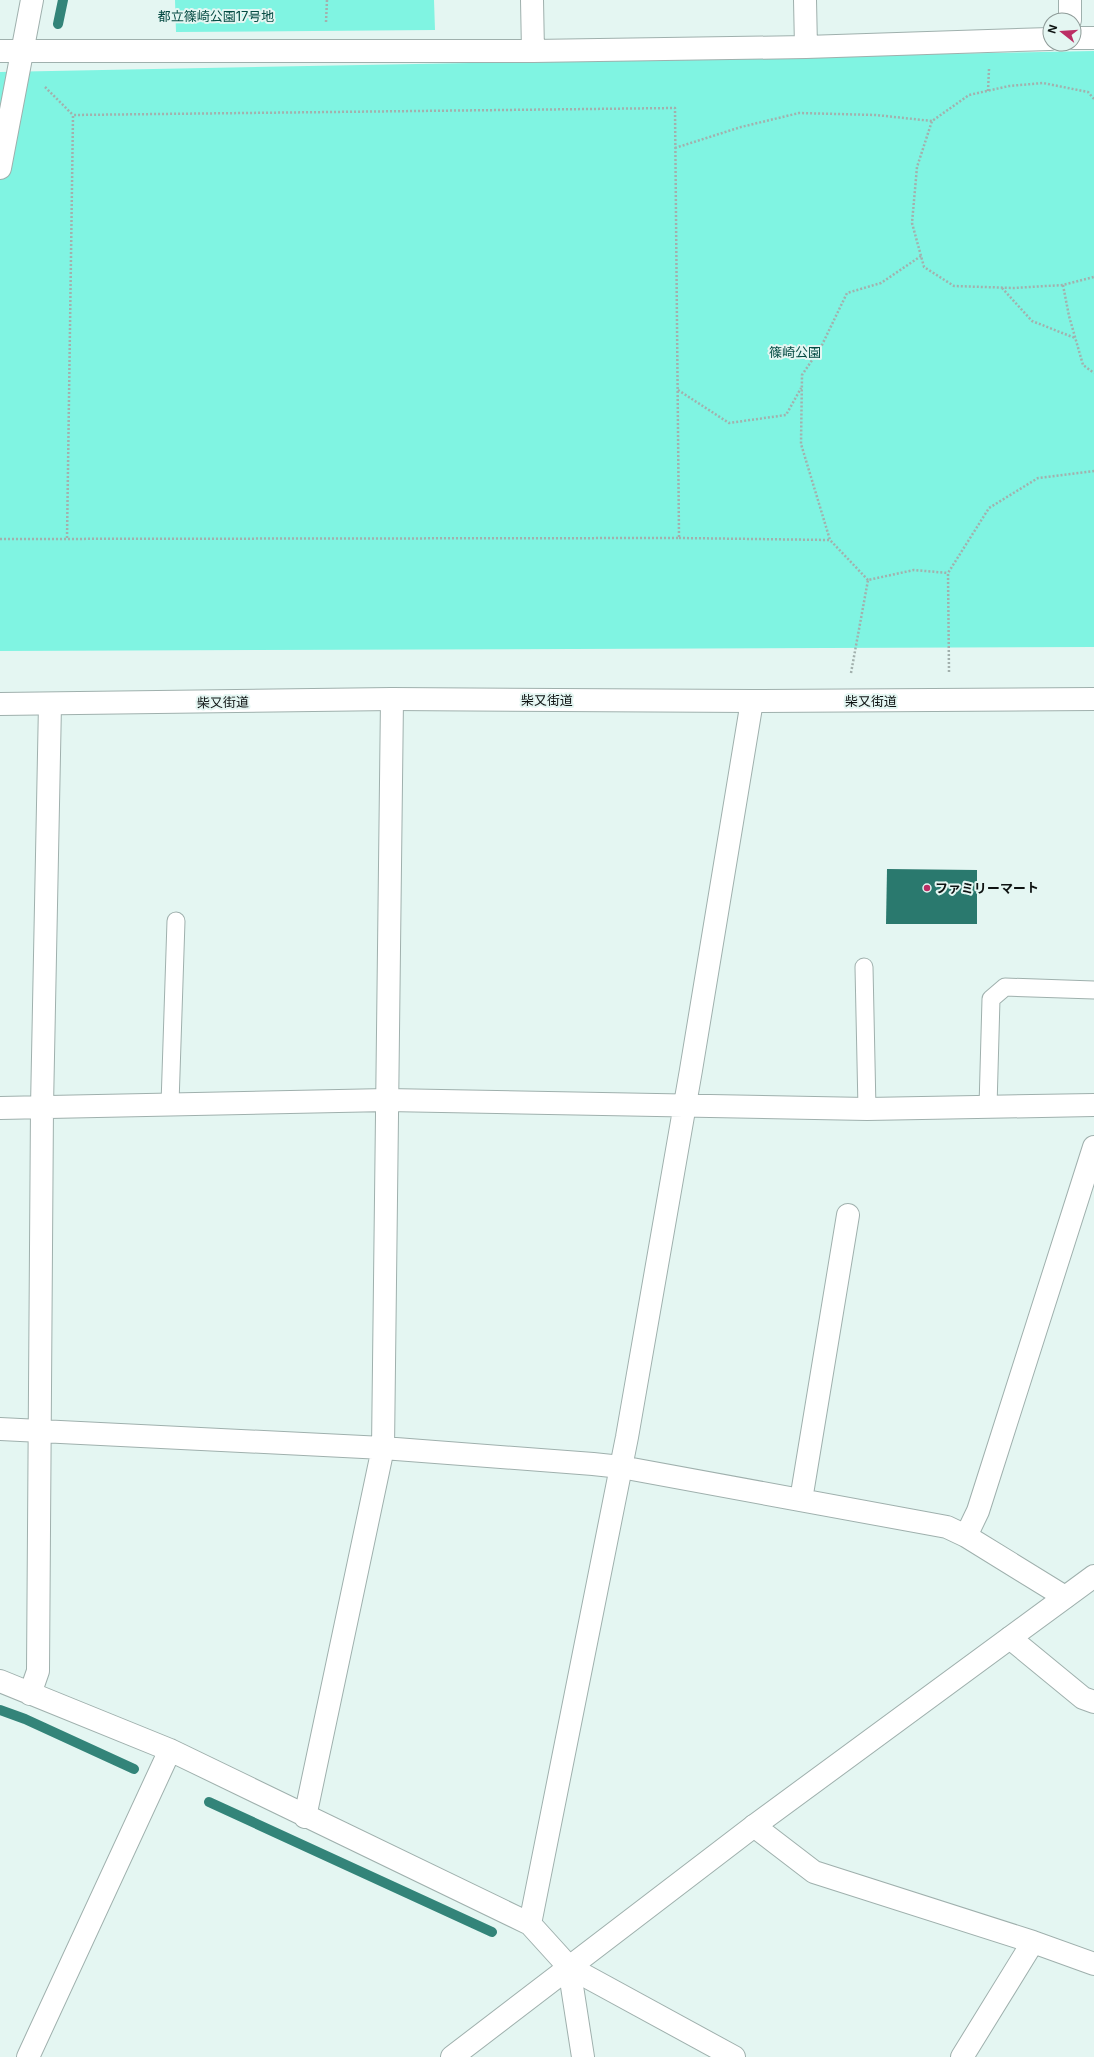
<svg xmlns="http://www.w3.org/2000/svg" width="1094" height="2057" font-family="Inter,'Noto Sans JP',sans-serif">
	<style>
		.park { fill: #80f4e2 }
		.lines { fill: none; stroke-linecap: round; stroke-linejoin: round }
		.stream { stroke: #338479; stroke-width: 10 }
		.building { fill: #2a796e }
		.service-casing { stroke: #9fb0ad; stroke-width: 19 }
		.minor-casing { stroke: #9fb0ad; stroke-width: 24 }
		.tertiary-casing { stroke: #9fb0ad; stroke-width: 24 }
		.secondary-casing { stroke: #9fb0ad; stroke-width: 24 }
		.path { stroke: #a2b0ad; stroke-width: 2.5; stroke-dasharray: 2 2; stroke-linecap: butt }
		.service { stroke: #fff; stroke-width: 17 }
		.minor { stroke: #fff; stroke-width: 22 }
		.tertiary { stroke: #fff; stroke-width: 22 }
		.secondary { stroke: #fff; stroke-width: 22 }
		.poi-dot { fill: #bb2e64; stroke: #e4f6f2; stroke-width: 1.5 }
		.labels { text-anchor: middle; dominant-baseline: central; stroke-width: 4; stroke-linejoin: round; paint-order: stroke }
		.park-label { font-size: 13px; fill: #044a42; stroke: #e4f6f2 }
		.street-label { font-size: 13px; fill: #0e1312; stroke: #e4f6f2 }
		.poi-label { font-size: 13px; font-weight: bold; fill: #0e1312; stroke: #e4f6f2; text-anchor: start }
	</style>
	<rect width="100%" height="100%" fill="#e4f6f2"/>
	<path class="park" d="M175 0H434L435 30 176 32Z
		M1094 51V647L0 651V72Z"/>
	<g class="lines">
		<path class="stream" d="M58 24 63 0
			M0 1710 25 1719 134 1769
			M209 1802 492 1932"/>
	</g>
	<path class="building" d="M887 869 977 870V924H886Z"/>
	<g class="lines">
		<defs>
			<path id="service" d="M864 967 867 1109
				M170 1104 176 921
				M988 1107 991 999 1005 987 1094 990"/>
			<path id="minor" d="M532 0 533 51
				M805 0 806 47
				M1070 0V20
				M1074 38H1094
				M0 51H533L806 47 1050 39
				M0 1108 387 1100 867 1109 1094 1105
				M0 1429 383 1448 593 1464 621 1467 947 1527 966 1536 1065 1597
				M801 1500 848 1215
				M966 1536 978 1511 1094 1147
				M1010 1638 1083 1698 1094 1702
				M0 1681 170 1750 530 1924 569 1967 583 2057
				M30 1694 38 1671 42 1107 50 704
				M305 1817 383 1448 392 699
				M754 1826 814 1872 1033 1942 1094 1964
				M530 1924 627 1437 691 1070 752 701
				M28 2057 170 1750
				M962 2057 1033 1942"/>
			<path id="tertiary" d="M0 168 32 0
				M569 1967 734 2057
				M452 2057 754 1826 1094 1576"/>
			<path id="secondary" d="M0 704 392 699 752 701 1094 699"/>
		</defs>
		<use href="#service" class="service-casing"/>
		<use href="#minor" class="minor-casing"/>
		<use href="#tertiary" class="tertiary-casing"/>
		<use href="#secondary" class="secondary-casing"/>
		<path class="path" d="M326 22 327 0
			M45 87 73 115
			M988 91 989 69
			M1094 99 1088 92 1043 83 1009 86 969 95 932 121 917 167 912 223 924 267 954 286 1014 288 1063 285 1094 277
			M675 148 741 127 799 113 876 115 932 121
			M1063 285 1069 316 1083 365 1094 373
			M1002 288 1032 321 1075 338
			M678 390 729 423 786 415 801 388
			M679 538 830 540
			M0 539 679 538 675 108 73 115 67 539
			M868 580 830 540 801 444 802 375 821 347 847 293 881 283 921 256
			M949 672 948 573 989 508 1038 478 1094 471
			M851 673 868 580 914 570 948 573"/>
		<use href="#service" class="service"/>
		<use href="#minor" class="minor"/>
		<use href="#tertiary" class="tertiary"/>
		<use href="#secondary" class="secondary"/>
	</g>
	<circle class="poi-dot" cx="927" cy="888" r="4"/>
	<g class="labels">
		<g class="park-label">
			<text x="216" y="16">都立篠崎公園17号地</text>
			<text x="795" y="352">篠崎公園</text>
		</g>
		<g class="street-label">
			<text x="547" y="700">柴又街道</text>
			<text x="871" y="701">柴又街道</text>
			<text transform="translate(223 702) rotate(-1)">柴又街道</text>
		</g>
		<g class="poi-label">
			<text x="935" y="888">ファミリーマート</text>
		</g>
	</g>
	<g transform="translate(1062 32) rotate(287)"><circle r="19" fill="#e4f6f2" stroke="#8e9b98"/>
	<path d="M0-3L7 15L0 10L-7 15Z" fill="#bb2e64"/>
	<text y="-6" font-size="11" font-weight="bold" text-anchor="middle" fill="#0e1312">N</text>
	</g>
</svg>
